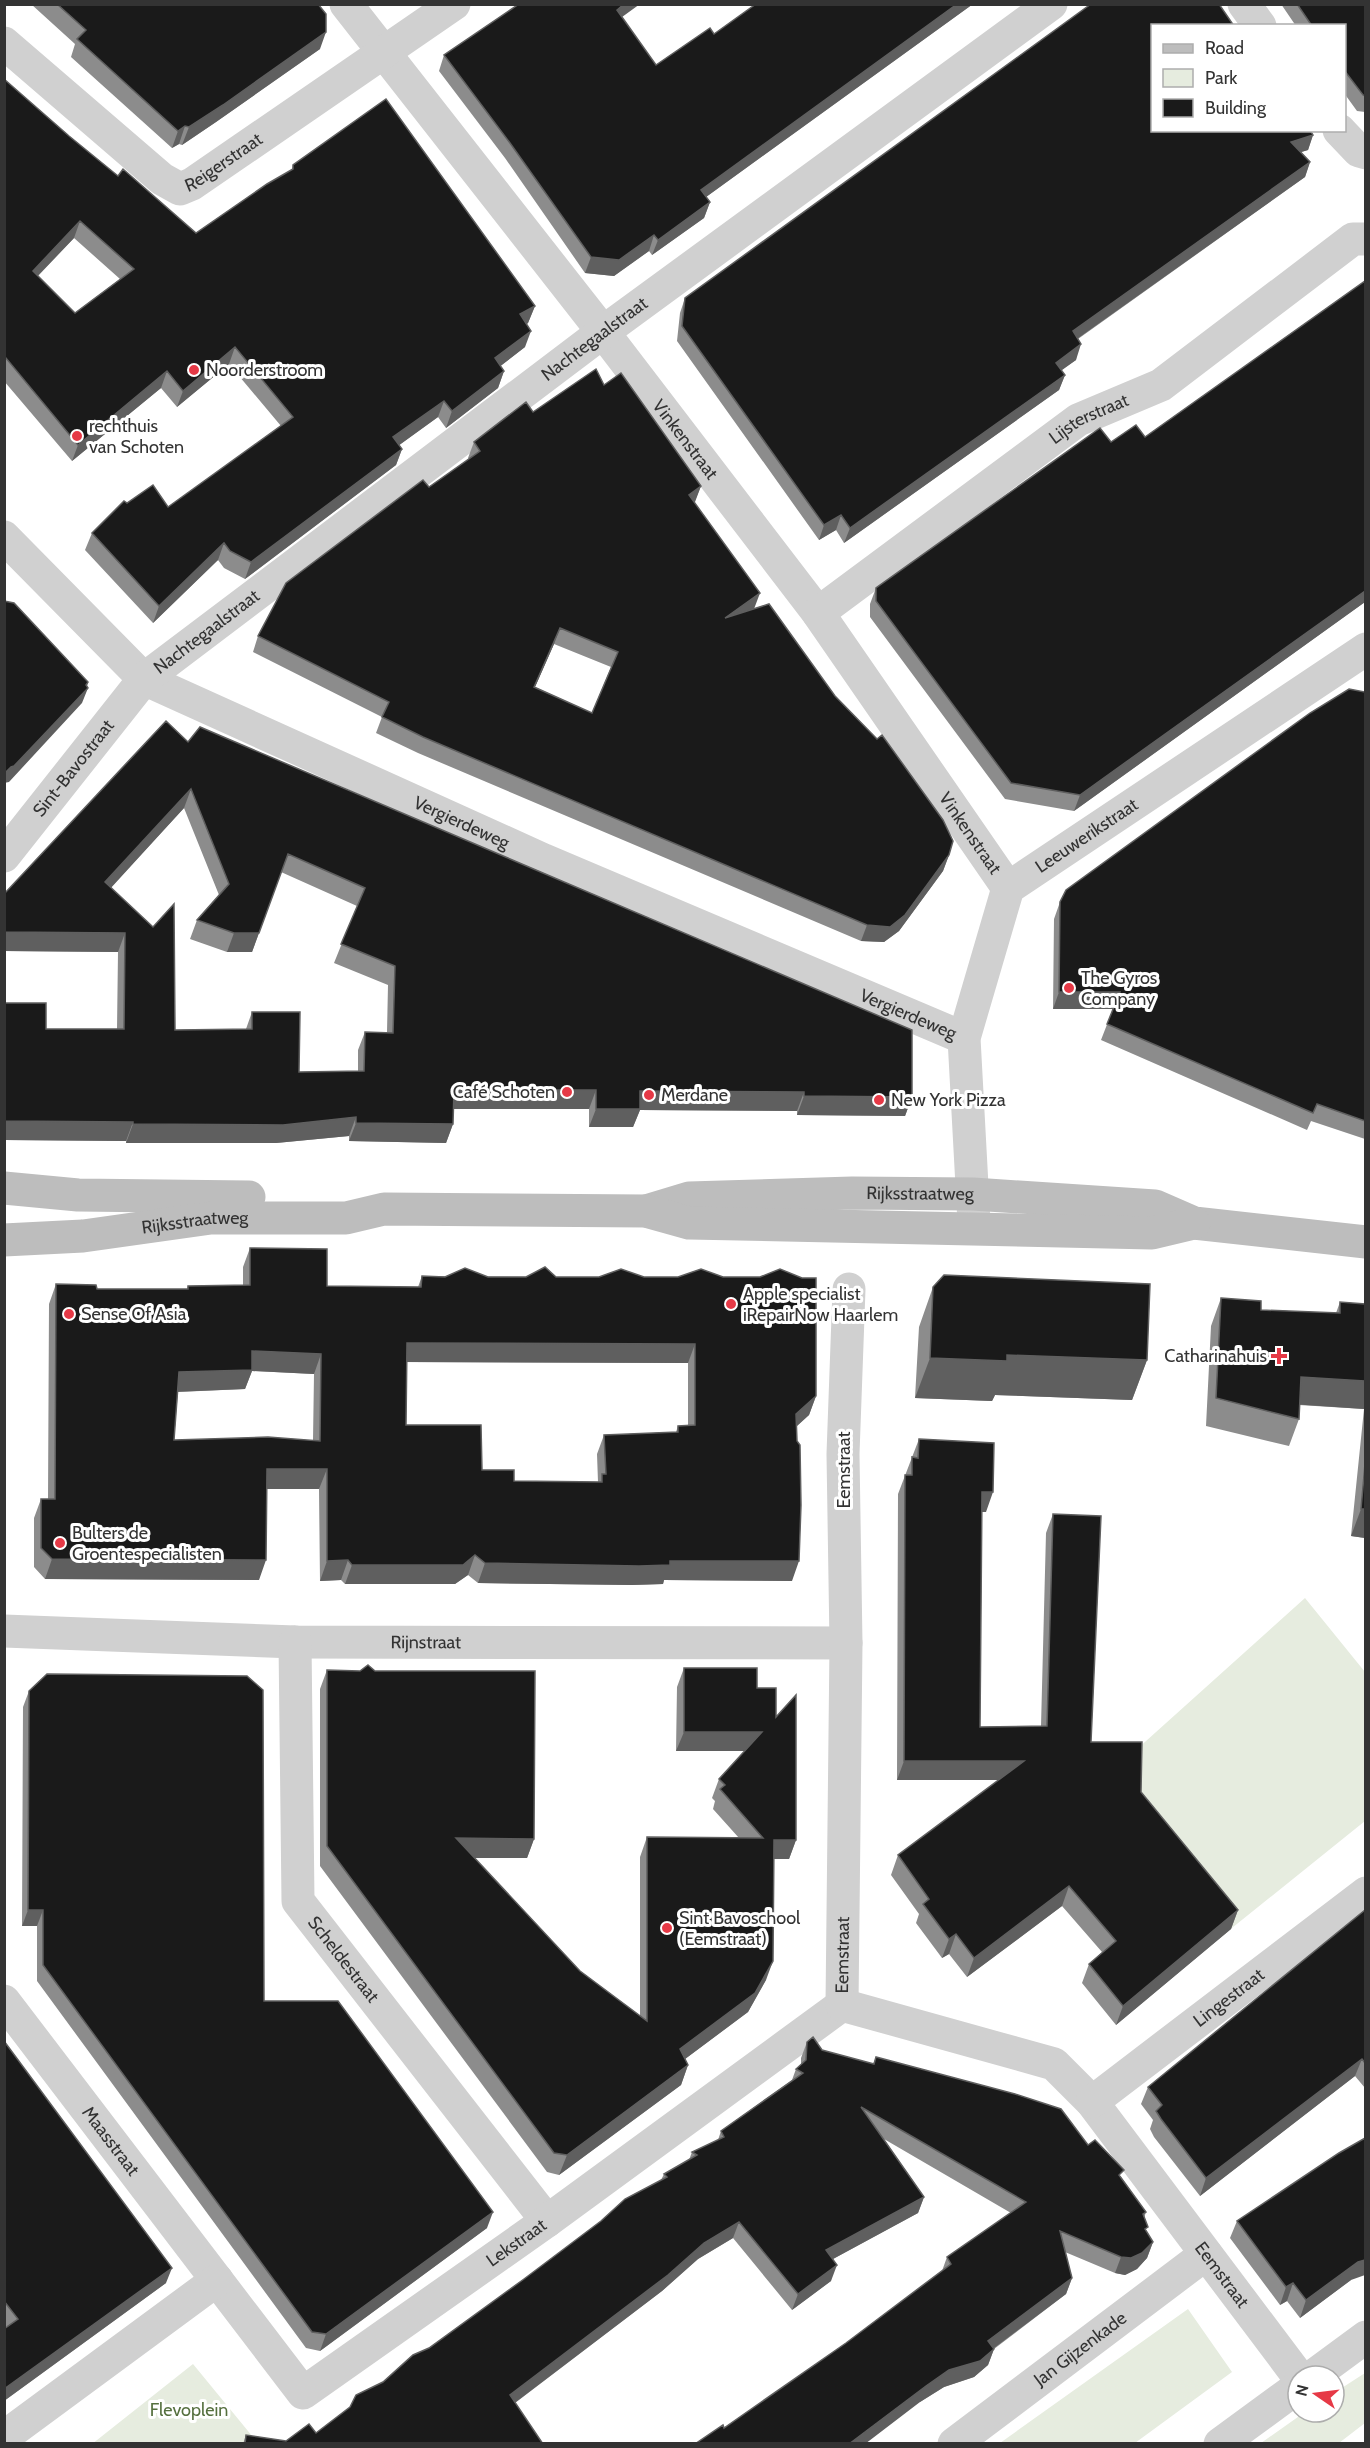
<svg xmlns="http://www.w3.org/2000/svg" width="1370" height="2448" font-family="Cabin,sans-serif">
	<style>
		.green { fill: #e6ecdf }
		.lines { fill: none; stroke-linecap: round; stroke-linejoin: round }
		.minor { stroke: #d0d0d0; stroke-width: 33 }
		.tertiary { stroke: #d0d0d0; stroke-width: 33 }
		.secondary { stroke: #bdbdbd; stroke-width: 33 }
		.wall { fill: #8c8c8c; fill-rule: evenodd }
		.shaded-wall { fill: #5f5f5f }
		.building { fill: #1a1a1a; stroke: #5f5f5f; stroke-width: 1.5; fill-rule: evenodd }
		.poi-dot { fill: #e63946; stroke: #fff; stroke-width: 2 }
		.labels { text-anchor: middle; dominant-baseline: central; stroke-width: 6; stroke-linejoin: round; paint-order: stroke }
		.street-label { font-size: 18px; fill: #333; stroke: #fff }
		.poi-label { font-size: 18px; fill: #333; stroke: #fff; text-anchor: start }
		.park-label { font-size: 18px; fill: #56703f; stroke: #fff }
	</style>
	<rect width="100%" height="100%" fill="#fff"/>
	<path class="green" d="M1305 1598 1365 1672V1821L1217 1940 1116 1768Z
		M1188 2309 1232 2372 1135 2443H1000Z
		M193 2364 257 2442 92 2444Z
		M1365 2373V2423L1339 2443H1261L1305 2412H1334V2393Z"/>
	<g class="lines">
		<g class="minor">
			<path id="s1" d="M346 4 603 332 818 613 1008 888"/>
			<path d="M1244 4 1260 26"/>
			<path id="s2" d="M4 43 162 179 180 189 192 184 454 4"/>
			<path d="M1339 130 1359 151 1366 153"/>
			<path id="s3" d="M4 537 144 679 544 860 964 1038"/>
			<path id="s4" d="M818 613 1078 420 1161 385 1353 239H1366"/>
			<path id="s5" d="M4 856 144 679 603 332 1051 4"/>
			<path id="s6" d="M974 1223 964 1038 1008 888 1366 649"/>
			<path id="s7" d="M4 1631 295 1642 846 1643"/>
			<path id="s8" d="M295 1642 298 1901 547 2221"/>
			<path id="s9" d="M4 2001 303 2393 547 2221 842 2005"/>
			<path id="s10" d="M842 2005 846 1643 843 1454 849 1289"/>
			<path id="s11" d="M842 2005 1054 2064 1092 2102 1298 2376"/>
			<path id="s12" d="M1092 2102 1366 1893"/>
			<path d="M4 2437 217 2280"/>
			<path id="s13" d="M954 2444 1206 2254"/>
		</g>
		<path class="tertiary" d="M1313 2376 1366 2337
			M1220 2444 1298 2387"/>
		<g class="secondary">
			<path d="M4 1188 78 1195 249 1197"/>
			<path id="s14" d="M646 1211 689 1198 852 1193 973 1194 1155 1206 1194 1223 1366 1242"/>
			<path id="s15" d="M4 1240 83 1236 211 1218H346L384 1209 646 1211 689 1223 1152 1233 1194 1223"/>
		</g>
	</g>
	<path class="wall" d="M31 4H318L320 49 216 122 182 145 179 144 172 148 71 57 75 44Z
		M756 4H973L706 197 710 202 704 218 652 255 649 251 614 276 585 273 505 158 439 71 444 55 622 17 656 65 714 34Z
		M1281 4H1365V112L1357 111 1344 93V26H1296Z
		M4 79 69 136 118 176 196 233 292 170 293 165 535 306 528 323 527 324 525 347 500 366 504 371 498 388 446 428 438 417 399 445 402 449 396 465 245 579 224 568 218 560 153 623 85 550 92 533 127 503 168 507 281 426 229 364 177 407 161 388 72 461 4 381ZM74 238 120 279 75 313 38 276Z
		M1313 135 1308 150 1301 152 1310 162 1305 177 1078 339 1076 360 1061 370 1065 375 1059 390 844 543 836 530 819 540 677 341 680 313 685 298Z
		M1365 281V602L1074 811 1005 799 870 617V604L876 588 1111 442 1145 437Z
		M604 385 701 486 694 503 754 609 949 855 943 871 899 931 884 942 861 941 418 753 376 733 382 717 253 652 258 636 429 487 469 459 468 458 474 442 533 412ZM554 644 611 667 592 713 535 687Z
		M1365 692V1139L1311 1121 1307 1130 1101 1040 1113 1009H1053L1054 919 1060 902Z
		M188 742 912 1097 905 1116 797 1115V1111L640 1110 633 1127H589V1109H453V1124L446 1143 349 1141V1136L276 1143H126V1141L4 1140V1003L46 1029H117L118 952 4 951V894ZM184 808 219 895 197 920 190 939 227 952H252L281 872 357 906 334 963 388 985 387 1032H365L358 1050V1071L299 1072 252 1012 246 1029 175 1030 111 887Z
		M250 1248 327 1286 418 1287 422 1276 556 1277 816 1396 809 1415 796 1427 792 1581 664 1580 663 1584 632 1585 478 1583 468 1575 455 1584H345L341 1580 320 1581 319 1489H267L259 1580 45 1579 34 1567V1518L41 1499H48L49 1304 56 1284 97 1289H187L188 1286 243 1285V1267ZM407 1362 688 1363V1426H678L676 1432 604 1435 597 1454 598 1482 514 1481 482 1470 406 1425ZM252 1371 314 1374 313 1440H174L178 1392 245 1389Z
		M933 1287 1147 1360 1132 1400 995 1395 992 1401 915 1398 919 1327Z
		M1221 1298 1261 1310 1336 1313 1340 1302 1365 1304V1538L1351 1536 1364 1409 1299 1405V1419L1289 1446 1206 1426 1211 1326Z
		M919 1439 986 1512H982L980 1727 1041 1726 1046 1533 1053 1514 1091 1742 1141 1792 1238 1910 1231 1929 1116 2025 1082 1983 1089 1964 1102 1952 1062 1906 967 1977 949 1954 942 1958 916 1923 919 1914 891 1875 898 1855 999 1780H897L898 1494Z
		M684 1668 757 1688 776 1717 796 1840 789 1859H774L766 1980 748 2012 685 2059 688 2065 681 2085 559 2175 547 2172 320 1866V1689L327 1670 534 1839 527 1858H474L580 1971 640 2016V1857L647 1837 739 1838 713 1809 715 1801 712 1798 719 1779 745 1751H676L677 1687Z
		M29 1691 264 2001 487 2228 320 2351 306 2348 37 1981V1926H22L23 1707Z
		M1365 1910V2088L1355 2076 1200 2196 1154 2137 1150 2129 1153 2120 1141 2104 1148 2087Z
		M4 2041 166 2283 4 2401V2329L7 2327 4 2324Z
		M807 2042 822 2050 873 2064 876 2057 1088 2145 1121 2177 1146 2212 1144 2218 1146 2231 1153 2242 1147 2258 1137 2269 1125 2275 1115 2273 1065 2252 1072 2278 1066 2294 994 2349 988 2365 974 2377 944 2387 920 2402 724 2428 846 2343 942 2271 947 2257 1011 2213 884 2139 924 2197 918 2213 833 2259 831 2281 792 2310 733 2238 698 2259 662 2291 515 2403 543 2444H243L246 2435 286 2441 316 2433 429 2348 661 2180 664 2174 689 2160 692 2152 718 2140 721 2131 792 2080 796 2069 801 2065V2058Z
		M1237 2221 1351 2280 1300 2318 1287 2301 1280 2305 1230 2238Z"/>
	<path class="shaded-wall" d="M624 4H640L611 25 617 10Z
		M957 4H973L695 205 701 190Z
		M326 32 320 49 216 122 182 145 189 127Z
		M185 126 179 144 172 148 178 131Z
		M1313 135 1308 150 1285 157 1291 142Z
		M1310 162 1305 177 1067 346 1073 331Z
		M710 202 704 218 652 255 658 240Z
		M80 221 74 238 27 287 33 271Z
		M654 235 649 251 614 276 585 273 591 257Z
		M535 306 528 323 514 331 520 314Z
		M531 331 525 347 489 375 495 358Z
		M1081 344 1076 360 1051 378 1056 363Z
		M235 347 229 364 177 407 183 391Z
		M167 371 161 388 72 461 78 445Z
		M504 371 498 388 446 428 452 411Z
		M1065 375 1059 390 844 543 850 528Z
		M444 401 438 417 387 454 393 437Z
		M402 449 396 465 245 579 251 562Z
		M701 486 695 502 683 511 689 495Z
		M841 515 836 530 819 540 824 525Z
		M224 543 218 560 153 623 159 606Z
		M1365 591V602L1074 811 1080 795Z
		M760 593 754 609 725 618Z
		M560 628 554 644 528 703 534 687Z
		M88 682 86 690 88 688 82 703 9 782 4 783V774L11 767Z
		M191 789 184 808 99 901 105 882Z
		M949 855 943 871 899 931 884 942 861 941 867 925Z
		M4 932 125 933 118 952 4 951Z
		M234 933H259L252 952H227Z
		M1059 992H1120L1114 1009H1053Z
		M454 1090H596L589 1109H447Z
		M640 1091 804 1092 797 1111 640 1110 633 1127H589L596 1109Z
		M804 1096 912 1097 905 1116 797 1115Z
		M356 1117 349 1136 276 1143H126L133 1124Z
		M4 1121 133 1122 126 1141 4 1140Z
		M356 1123 453 1124 446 1143 349 1141Z
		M407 1343 695 1344 688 1363 400 1362Z
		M252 1351 321 1354 314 1374 252 1371 245 1389 172 1392 179 1372Z
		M1007 1355 1147 1360 1132 1400 995 1395 992 1401 915 1398 930 1358Z
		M1301 1377 1365 1381V1406L1364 1409 1291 1404Z
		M816 1396 809 1415 789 1433 796 1414Z
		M267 1469H327L319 1489H260Z
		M982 1492H993L986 1512H975Z
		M1361 1509H1365V1538L1351 1536Z
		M475 1555 468 1575 455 1584H345L352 1565Z
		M52 1559 266 1560 259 1580 45 1579Z
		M348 1560 341 1580 320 1581 327 1561Z
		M670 1561H799L792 1581 664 1580 663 1584 632 1585 478 1583 485 1563Z
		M684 1732H762L755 1751H676Z
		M904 1761H1024L1017 1780H897Z
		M456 1838 534 1839 527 1858H449Z
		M774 1840H796L789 1859H767Z
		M1069 1886 1062 1906 967 1977 974 1958Z
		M28 1910H43L37 1926H22Z
		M1238 1910 1231 1929 1116 2025 1123 2006Z
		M956 1934 949 1954 942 1958 949 1939Z
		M773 1961 766 1980 748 2012 673 2068 680 2049Z
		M1362 2059 1355 2076 1200 2196 1206 2178Z
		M688 2065 681 2085 559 2175 567 2155Z
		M924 2197 918 2213 820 2266 826 2250Z
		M493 2212 487 2228 320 2351 326 2334Z
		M739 2222 733 2238 698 2259 662 2291 504 2411 510 2395 704 2243Z
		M1153 2242 1147 2258 1137 2269 1125 2275 1115 2273 1121 2257Z
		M1365 2260V2275L1351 2280 1300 2318 1306 2300 1358 2262Z
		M837 2265 831 2281 792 2310 798 2294Z
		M172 2268 166 2283 4 2401V2389Z
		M1072 2278 1066 2294 982 2357 988 2341Z
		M1293 2283 1287 2301 1280 2305 1286 2287Z
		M994 2349 988 2365 974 2377 944 2387 920 2402 865 2444H849L926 2386 949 2370Z"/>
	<path class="building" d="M57 4H318L326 14V32L223 105 189 127 185 126 178 131 77 39 86 30Z
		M519 4H624L617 10 656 65 710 28 714 34 756 4H957L701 190 710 202 658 240 654 235 619 260 591 257 510 143 444 55Z
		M1091 4H1219L1234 26H1152V130H1310L1313 135 1291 142 1310 162 1073 331 1081 344 1056 363 1065 375 850 528 841 515 824 525 682 326 685 298Z
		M1297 4H1365V96L1363 95 1344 70V26H1312Z
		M4 79 69 136 118 176 123 169 196 233 267 184 293 169V165L386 99 535 306 520 314 531 331 495 358 504 371 452 411 444 401 393 437 402 449 251 562 230 551 224 543 159 606 92 533 124 501 127 503 153 485 168 507 293 417 235 347 183 391 167 371 78 445 6 358 4 360ZM80 221 134 269 75 313 33 271Z
		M1365 281V591L1080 795 1011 783 876 601V588L1100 428 1111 442 1136 425 1145 437Z
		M596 369 604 385 621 373 701 486 689 495 760 593 725 618 769 604 835 696 877 739 882 735 943 820 953 841 949 855 905 915 890 927 867 925 423 737 382 717 389 702 258 636 286 583 423 480 429 487 480 451 474 442 526 402 533 412ZM560 628 618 652 592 713 534 687Z
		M4 601 14 603 88 682 86 685 88 688 14 766 11 767 4 774Z
		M1349 689 1365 692V1121L1317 1104 1313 1113 1107 1024 1120 992H1059L1060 902 1066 890 1310 713Z
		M166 721 188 742 200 727 912 1030V1097L804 1096V1092L640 1091V1109H596V1090H454L453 1124 356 1123V1117L283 1125 133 1124V1122L4 1121V1003H46V1029H124L125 933 4 932V894ZM191 789 229 884 197 920 234 933H259L288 854 365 888 341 944 395 966 393 1033 365 1032 364 1071 299 1072 300 1012H252V1029L175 1030 174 904 153 927 105 882Z
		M250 1248 327 1249V1286L421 1287 422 1276 445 1277 465 1268 488 1277H526L545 1267 556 1277H599L621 1269 644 1277H678L701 1269 723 1277H760L780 1269 802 1278H816V1396L796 1414 797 1441 800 1445 801 1505 799 1561H670V1565L639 1566 485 1563 475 1555 463 1565H352L348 1560 327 1561V1469H267L266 1560 52 1559 41 1548V1499H55L56 1284 96 1285 97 1289H188V1286L250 1285ZM407 1343 695 1344V1425L678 1426V1432L604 1435 606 1474H602V1482L514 1481V1470H482L481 1425H406ZM252 1351 321 1354 320 1441 268 1437 174 1440 179 1372 252 1370Z
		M944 1275 1150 1284 1147 1360 1007 1355V1361L930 1358 933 1287Z
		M1221 1298 1261 1301V1310L1340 1313V1302L1365 1304V1381L1301 1377 1299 1419 1216 1398Z
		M919 1439 994 1443 993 1492H982L980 1727 1047 1726 1053 1514 1101 1516 1091 1742H1142L1141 1792 1238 1910 1123 2006 1089 1964 1116 1941 1069 1886 974 1958 956 1934 949 1939 923 1904 929 1899 898 1855 1024 1761H904L905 1475H912V1457L918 1458Z
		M1365 1464V1509H1361Z
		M368 1665 375 1671H535L534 1839 456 1838 580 1971 647 2021V1837L763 1838 720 1789 725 1785 719 1779 762 1732H684V1668H757V1688H776V1717L796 1695V1840H774L773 1961 755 1993 680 2049 688 2065 567 2155 554 2153 327 1846V1670L360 1671Z
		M47 1674 247 1676 263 1690 264 2001H338L493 2212 326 2334 312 2332 43 1965V1910H28L29 1691Z
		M1365 1910V2063L1362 2059 1206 2178 1161 2119 1156 2111 1162 2105 1148 2087Z
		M813 2037 822 2050 874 2064 876 2057 1015 2094 1061 2109 1088 2145 1095 2140 1124 2170 1119 2175 1146 2212 1143 2214 1148 2227 1145 2229 1153 2242 1142 2253 1131 2258 1121 2257 1060 2231 1072 2278 988 2341 994 2349 980 2361 949 2370 926 2386 849 2444H695L723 2425 724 2428 846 2343 951 2264 947 2257 1026 2202 861 2107 924 2197 826 2250 837 2265 798 2294 739 2222 704 2243 668 2275 510 2395 543 2444H245L246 2435 286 2441 309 2424 316 2433 350 2407 356 2395 383 2382 413 2355 429 2348 524 2279 601 2221 625 2199 667 2177 664 2174 697 2155 692 2152 724 2137 721 2131 803 2073 796 2069 806 2060 807 2042Z
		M4 2041 172 2268 4 2389V2329L18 2319 4 2301Z
		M1365 2138V2260L1358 2262 1306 2300 1293 2283 1286 2287 1237 2221 1339 2153Z"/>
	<g class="poi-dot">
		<circle cx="194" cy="370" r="6"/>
		<circle cx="77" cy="436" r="6"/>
		<circle cx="1069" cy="988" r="6"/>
		<circle cx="567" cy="1092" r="6"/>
		<circle cx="649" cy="1095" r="6"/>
		<circle cx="879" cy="1100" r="6"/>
		<circle cx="731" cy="1304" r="6"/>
		<circle cx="69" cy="1314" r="6"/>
		<path d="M1276 1347h6v6h6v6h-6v6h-6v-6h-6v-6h6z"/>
		<circle cx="60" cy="1543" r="6"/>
		<circle cx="667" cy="1928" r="6"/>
	</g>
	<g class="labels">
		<g class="street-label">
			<text stroke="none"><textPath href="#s2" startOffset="280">Reigerstraat</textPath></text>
			<text stroke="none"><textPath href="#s5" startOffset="790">Nachtegaalstraat</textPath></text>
			<text stroke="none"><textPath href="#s4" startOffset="334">Lijsterstraat</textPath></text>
			<text stroke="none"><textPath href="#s1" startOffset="552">Vinkenstraat</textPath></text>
			<text stroke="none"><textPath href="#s5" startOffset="304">Nachtegaalstraat</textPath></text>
			<text stroke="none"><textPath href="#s5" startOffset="112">Sint-Bavostraat</textPath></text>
			<text stroke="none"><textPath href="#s3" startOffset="548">Vergierdeweg</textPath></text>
			<text stroke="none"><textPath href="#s1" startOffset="1038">Vinkenstraat</textPath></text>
			<text stroke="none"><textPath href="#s6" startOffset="436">Leeuwerikstraat</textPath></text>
			<text stroke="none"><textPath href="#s3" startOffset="1034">Vergierdeweg</textPath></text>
			<text stroke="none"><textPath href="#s14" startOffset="276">Rijksstraatweg</textPath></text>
			<text stroke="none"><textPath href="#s15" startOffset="192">Rijksstraatweg</textPath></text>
			<text transform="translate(844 1470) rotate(-90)">Eemstraat</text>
			<text stroke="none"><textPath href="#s7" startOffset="422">Rijnstraat</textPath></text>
			<text stroke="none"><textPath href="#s10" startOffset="50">Eemstraat</textPath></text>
			<text stroke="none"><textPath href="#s8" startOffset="333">Scheldestraat</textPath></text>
			<text stroke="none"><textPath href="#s12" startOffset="172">Lingestraat</textPath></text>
			<text stroke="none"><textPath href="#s9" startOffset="176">Maasstraat</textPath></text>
			<text stroke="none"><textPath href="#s9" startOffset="754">Lekstraat</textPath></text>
			<text stroke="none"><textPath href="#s11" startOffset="490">Eemstraat</textPath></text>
			<text stroke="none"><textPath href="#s13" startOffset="158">Jan Gijzenkade</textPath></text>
		</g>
		<g class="poi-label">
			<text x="206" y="370">Noorderstroom</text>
			<text x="89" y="426">rechthuis<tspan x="89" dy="21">van Schoten</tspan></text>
			<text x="1081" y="978">The Gyros<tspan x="1081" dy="21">Company</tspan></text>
			<text x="555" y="1092" text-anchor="end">Café Schoten</text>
			<text x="661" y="1095">Merdane</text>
			<text x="891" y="1100">New York Pizza</text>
			<text x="743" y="1294">Apple specialist<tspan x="743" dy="21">iRepairNow Haarlem</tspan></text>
			<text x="81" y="1314">Sense Of Asia</text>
			<text x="1267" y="1356" text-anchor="end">Catharinahuis</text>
			<text x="72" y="1533">Bulters de<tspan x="72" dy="21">Groentespecialisten</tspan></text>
			<text x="679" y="1918">Sint Bavoschool<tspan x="679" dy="21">(Eemstraat)</tspan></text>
		</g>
		<g class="park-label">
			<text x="189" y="2410">Flevoplein</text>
		</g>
	</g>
	<rect width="1370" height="2448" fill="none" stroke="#333333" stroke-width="12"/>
	<rect x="1151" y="24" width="195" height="108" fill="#ffffff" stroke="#adadad" stroke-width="1.5"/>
	<rect x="1163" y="44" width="30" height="9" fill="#bdbdbd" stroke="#adadad" stroke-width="1.5"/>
	<text x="1205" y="54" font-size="18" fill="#333333">Road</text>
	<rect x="1163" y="69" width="30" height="18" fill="#e6ecdf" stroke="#adadad" stroke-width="1.5"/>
	<text x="1205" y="84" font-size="18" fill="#333333">Park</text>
	<rect x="1163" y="99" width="30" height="18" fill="#1a1a1a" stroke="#adadad" stroke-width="1.5"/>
	<text x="1205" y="114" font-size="18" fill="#333333">Building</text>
	<g transform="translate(1316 2394) rotate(284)"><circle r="28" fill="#ffffff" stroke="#adadad" stroke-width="1.5"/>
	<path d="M0-4.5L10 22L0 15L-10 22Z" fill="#e63946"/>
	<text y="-9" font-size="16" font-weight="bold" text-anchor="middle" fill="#333333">N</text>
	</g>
</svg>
